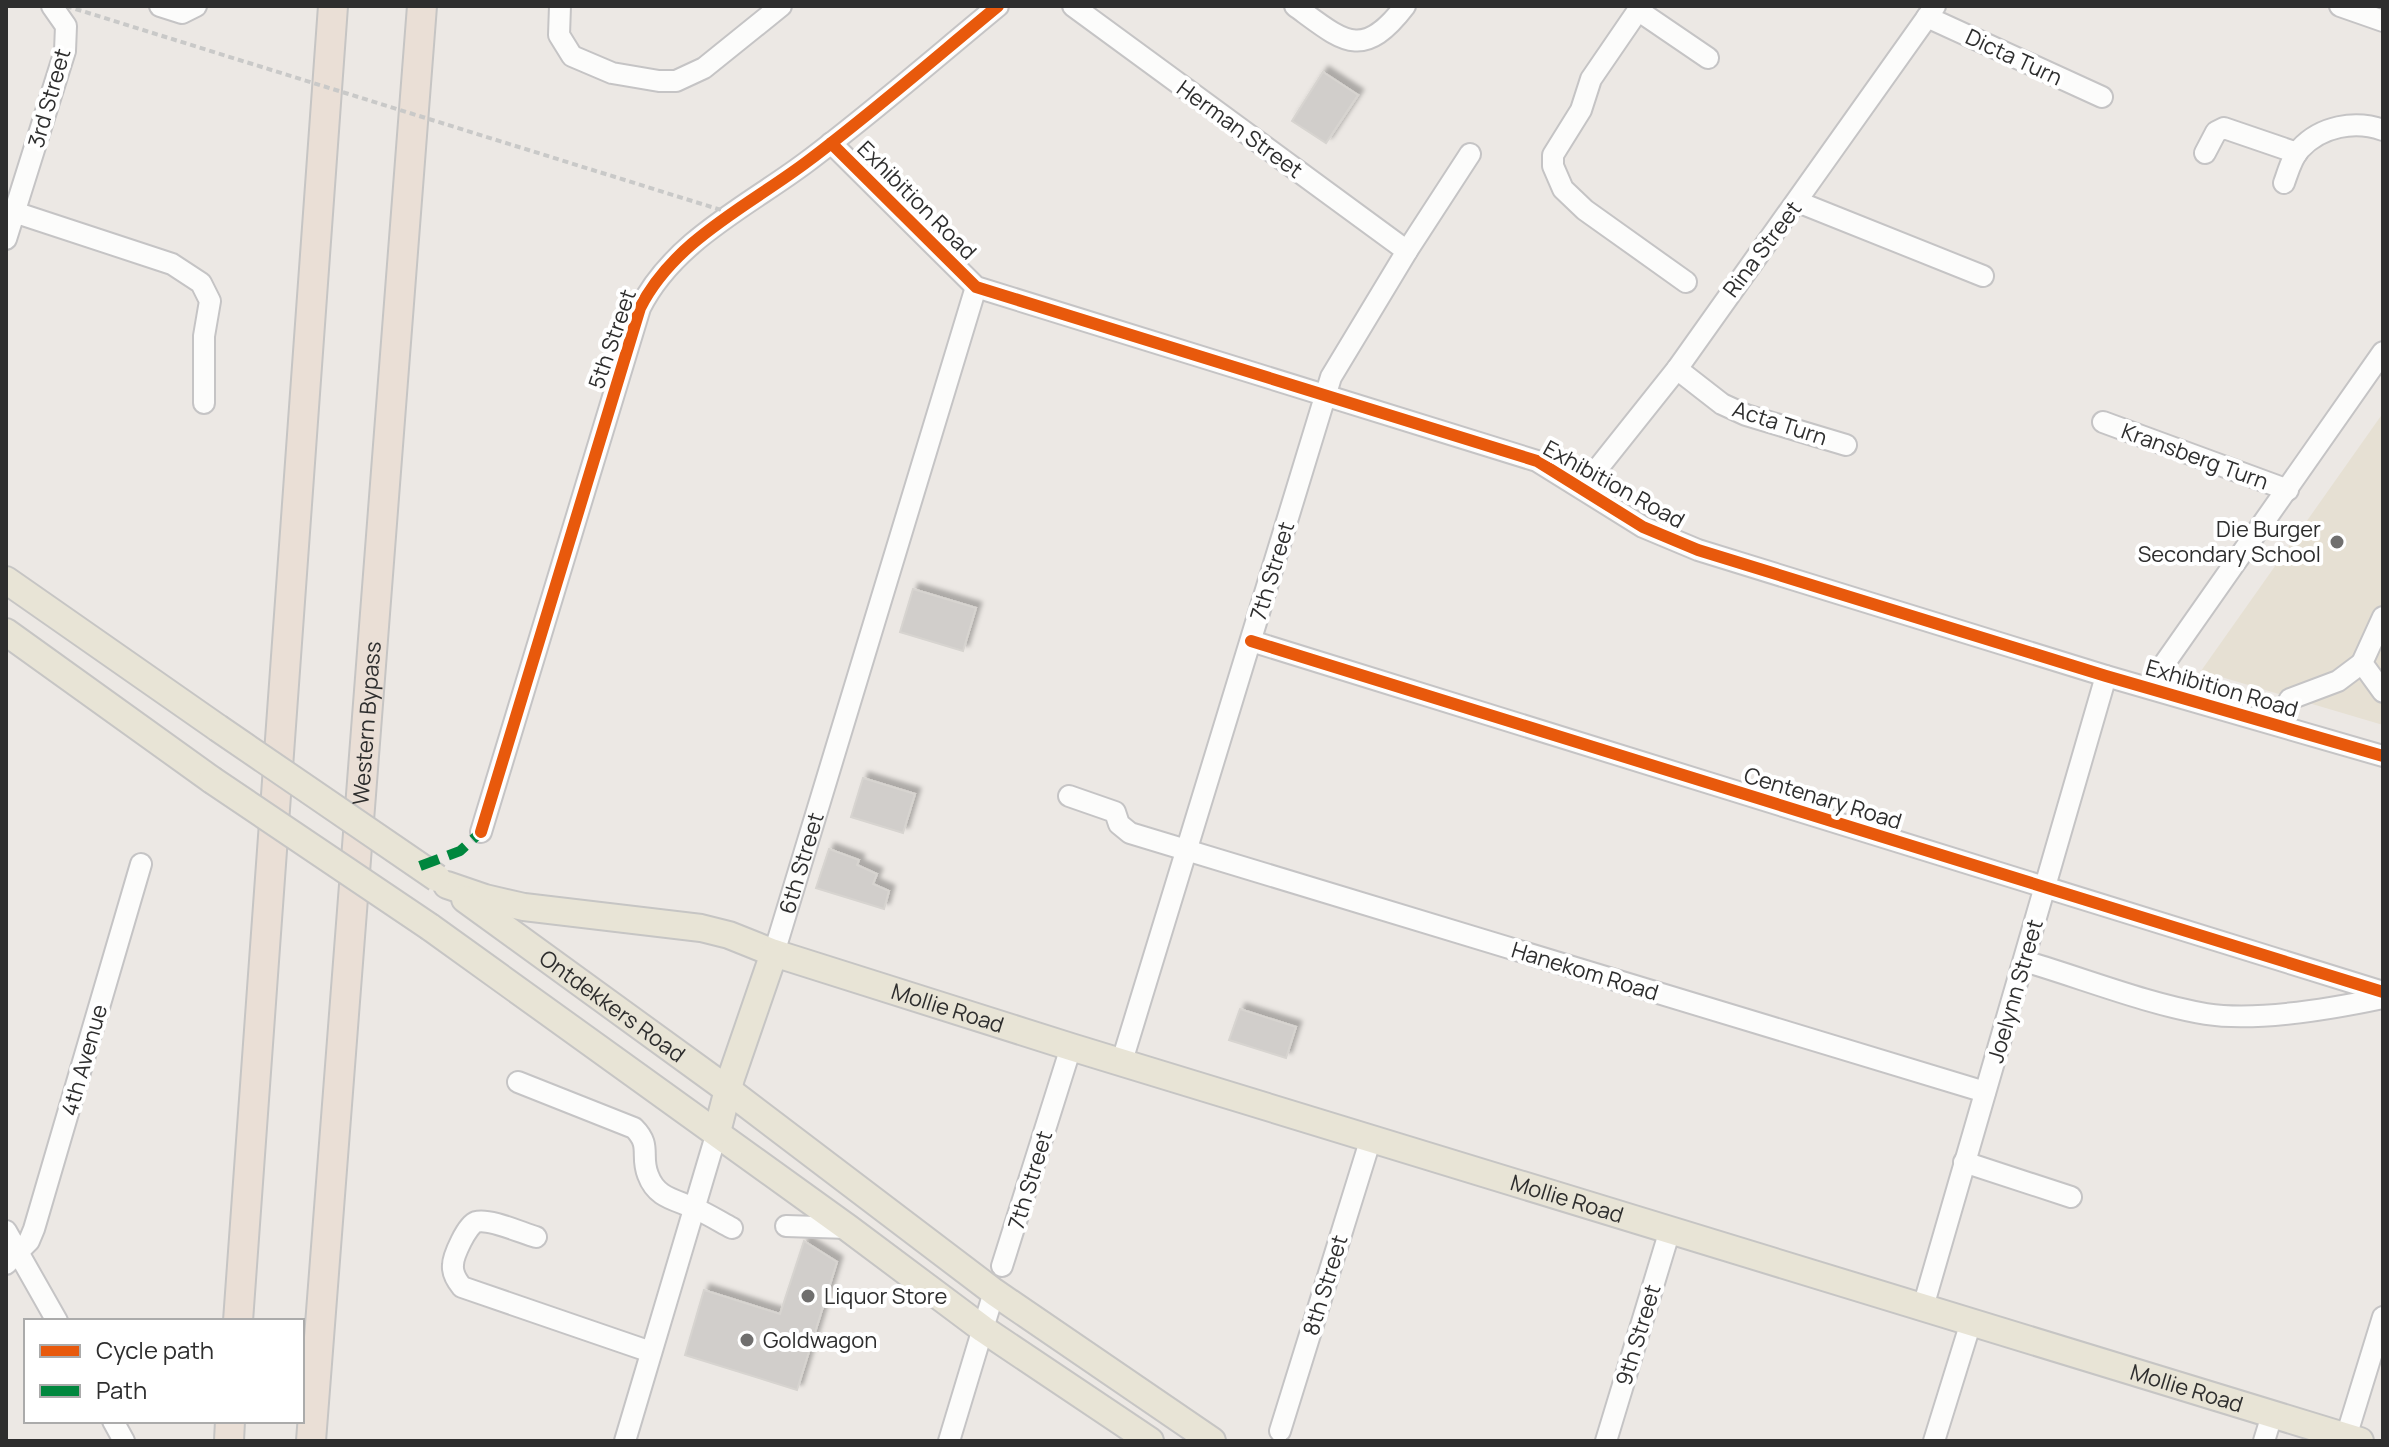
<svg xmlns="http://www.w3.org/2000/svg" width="2389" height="1447" font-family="Manrope,sans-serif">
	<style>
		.education { fill: #e6e0d3 }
		.building { fill: #d1cecb; stroke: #d7d4d0; stroke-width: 2; filter: url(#shadow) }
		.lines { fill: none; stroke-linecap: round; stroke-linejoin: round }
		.minor-casing { stroke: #c5c4c5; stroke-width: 24 }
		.major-casing { stroke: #c6c5c4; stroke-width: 30 }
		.highway-casing { stroke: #c6c5c4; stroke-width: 32 }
		.minor { stroke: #fcfcfb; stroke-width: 20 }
		.major { stroke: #e8e4d6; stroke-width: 26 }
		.highway { stroke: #eadfd6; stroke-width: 28 }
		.major-bridge-casing { stroke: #c6c5c4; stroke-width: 30; stroke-linecap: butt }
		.path-bridge { stroke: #c9c9c8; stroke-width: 4; stroke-dasharray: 6 4; stroke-linecap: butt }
		.major-bridge { stroke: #e8e4d6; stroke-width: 26 }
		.quiet { stroke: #00873e; stroke-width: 10; stroke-dasharray: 20 10; stroke-linecap: butt }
		.cycleway-casing { stroke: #fff; stroke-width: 17 }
		.cycleway { stroke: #e8590c; stroke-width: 12 }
		.poi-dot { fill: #706f6e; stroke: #fff; stroke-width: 3 }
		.labels { text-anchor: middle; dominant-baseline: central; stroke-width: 8; stroke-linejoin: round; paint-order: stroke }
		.street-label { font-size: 22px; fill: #2e2e2e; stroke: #fff }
		.poi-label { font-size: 22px; fill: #2e2e2e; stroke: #fff; text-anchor: start }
	</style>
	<defs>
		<filter id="shadow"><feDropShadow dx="5.5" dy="-5.5" stdDeviation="2" flood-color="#0004"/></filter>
	</defs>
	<rect width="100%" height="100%" fill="#ece8e4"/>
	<path class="education" d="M2383 413V725L2201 671Z"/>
	<path class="building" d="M1323 72 1358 95 1326 143 1292 121Z
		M913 589 976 608 963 651 900 632Z
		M863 778 915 794 903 833 851 817Z
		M829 849 859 860 857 865 877 874 873 884 889 891 884 909 816 888Z
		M1240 1009 1296 1027 1286 1058 1229 1040Z
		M804 1241 837 1262 797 1390 685 1355 704 1290 780 1314Z"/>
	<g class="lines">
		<defs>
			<g id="minor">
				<path d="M160 6 182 13 196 6"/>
				<path d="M560 6 559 35 572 56 612 73 659 81H676L704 68 781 6"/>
				<path d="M1073 6 1407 251"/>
				<path d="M1295 6C1343 41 1362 62 1405 6"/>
				<path d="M1641 6 1591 79 1581 110 1553 155V166L1563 189 1585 210 1686 282"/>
				<path d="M2340 6 2383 21"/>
				<path d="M1639 11 1708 58"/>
				<path d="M1927 17 2102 97"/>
				<path d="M831 143 976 287 1537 461 1643 527 1698 550 2106 676 2383 756"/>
				<path d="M2205 153 2216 132 2224 128 2297 153"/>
				<path d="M2284 183C2288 172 2292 157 2300 149 2321 126 2355 120 2383 130"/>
				<path d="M1798 202 1983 276"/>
				<path d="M14 212 172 264 201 283 210 301 204 336V403"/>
				<path d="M6 239 65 51 66 26 52 6"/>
				<path d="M1677 369 1722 404 1746 415 1846 445"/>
				<path d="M2103 422 2288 490"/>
				<path d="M1583 487 1677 369 1935 6"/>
				<path d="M2383 617 2362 663 2383 692"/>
				<path d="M1251 641 2383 992"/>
				<path d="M2148 687 2383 352"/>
				<path d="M2276 724 2290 699 2338 681 2362 663"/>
				<path d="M1069 796 1115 812 1119 824 1130 833 1985 1092"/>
				<path d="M481 832 640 308C674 240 750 205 808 161 873 112 935 58 998 6"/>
				<path id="s1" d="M774 953 976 287"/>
				<path d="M2024 961C2082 978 2147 1004 2206 1014 2258 1022 2331 1009 2383 998"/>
				<path d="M1122 1061 1331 377 1407 251 1470 154"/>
				<path d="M518 1082 634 1128C652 1146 640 1155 648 1175 656 1197 673 1199 692 1207 706 1213 719 1221 732 1228"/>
				<path d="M1964 1162 2071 1197"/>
				<path d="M786 1226 848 1228"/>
				<path d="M6 1231 57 1321"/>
				<path d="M536 1237C522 1233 489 1218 476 1222 467 1225 453 1256 453 1265 452 1274 457 1281 462 1287L651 1352"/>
				<path d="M6 1264 29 1241 34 1229 141 864"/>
				<path d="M1002 1266 1071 1047"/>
				<path d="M1923 1307 2106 676"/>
				<path d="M113 1421 124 1441"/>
				<path d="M1280 1431 1371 1138"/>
				<path d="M2346 1437 2383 1317"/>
				<path d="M625 1441 717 1132"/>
				<path d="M949 1441 994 1292"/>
				<path d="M1606 1441 1670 1230"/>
				<path d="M1934 1441 1971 1322"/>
				<path d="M2264 1441 2272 1415"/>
			</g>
			<g id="major">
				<path d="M6 580 218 728"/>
				<path d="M6 632 212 780"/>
				<path id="s2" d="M447 885 485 898 524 907 701 928 729 935 774 953 1071 1047 2360 1441"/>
				<path id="s3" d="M465 899 728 1090 994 1292 1212 1441"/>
				<path d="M430 927 848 1228 983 1329 1150 1441"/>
				<path d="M717 1132 731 1078 774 953"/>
			</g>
			<g id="highway">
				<path d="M238 1321 333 6"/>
				<path d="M229 1441 230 1421"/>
				<path id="s4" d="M311 1441 422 6"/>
			</g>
		</defs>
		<use href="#minor" class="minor-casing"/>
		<use href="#major" class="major-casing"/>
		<use href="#highway" class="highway-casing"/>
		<use href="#minor" class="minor"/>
		<use href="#major" class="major"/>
		<use href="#highway" class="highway"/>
		<defs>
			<path id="major-bridge" d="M218 728 437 878
				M212 780 430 927"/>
		</defs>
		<use href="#major-bridge" class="major-bridge-casing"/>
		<path class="path-bridge" d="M66 6 734 214"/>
		<use href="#major-bridge" class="major-bridge"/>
		<path class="quiet" d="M420 866 460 851 481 832"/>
		<defs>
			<path id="cycleway" d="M831 143 976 287 1537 461 1643 527 1698 550 2106 676 2383 756
				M1251 641 2383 992
				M481 832 640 308C674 240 750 205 808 161 873 112 935 58 998 6"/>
		</defs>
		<use href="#cycleway" class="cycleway-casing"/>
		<use href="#cycleway" class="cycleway"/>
	</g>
	<g class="poi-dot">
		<circle cx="2337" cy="542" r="8"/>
		<circle cx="808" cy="1296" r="8"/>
		<circle cx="747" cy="1340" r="8"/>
	</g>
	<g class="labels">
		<g class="street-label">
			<text transform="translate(2014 57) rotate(25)">Dicta Turn</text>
			<text transform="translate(49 98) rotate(-74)">3rd Street</text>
			<text transform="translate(1240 129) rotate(36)">Herman Street</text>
			<text transform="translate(917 200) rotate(45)">Exhibition Road</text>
			<text transform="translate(1762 249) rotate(-53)">Rina Street</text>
			<text transform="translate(612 339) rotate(-71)">5th Street</text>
			<text transform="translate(1780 423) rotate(18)">Acta Turn</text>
			<text transform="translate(2195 456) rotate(20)">Kransberg Turn</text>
			<text transform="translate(1614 484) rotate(29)">Exhibition Road</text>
			<text transform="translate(1272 571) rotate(-73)">7th Street</text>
			<text transform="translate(2222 688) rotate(16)">Exhibition Road</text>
			<text stroke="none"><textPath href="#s4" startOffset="720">Western Bypass</textPath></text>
			<text transform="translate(1823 798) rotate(17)">Centenary Road</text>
			<text stroke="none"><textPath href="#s1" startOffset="94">6th Street</textPath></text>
			<text transform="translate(1585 971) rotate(17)">Hanekom Road</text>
			<text transform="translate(2015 991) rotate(-74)">Joelynn Street</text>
			<text stroke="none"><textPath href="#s3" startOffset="182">Ontdekkers Road</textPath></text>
			<text stroke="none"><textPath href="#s2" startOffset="518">Mollie Road</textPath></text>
			<text transform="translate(84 1060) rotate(-74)">4th Avenue</text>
			<text transform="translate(1030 1180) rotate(-73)">7th Street</text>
			<text stroke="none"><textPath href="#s2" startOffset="1166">Mollie Road</textPath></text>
			<text transform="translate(1325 1285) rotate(-73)">8th Street</text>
			<text transform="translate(1638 1335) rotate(-73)">9th Street</text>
			<text stroke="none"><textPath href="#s2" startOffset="1814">Mollie Road</textPath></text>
		</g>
		<g class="poi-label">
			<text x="2321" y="529" text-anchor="end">Die Burger<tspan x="2321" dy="25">Secondary School</tspan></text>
			<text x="824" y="1296">Liquor Store</text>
			<text x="763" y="1340">Goldwagon</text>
		</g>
	</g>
	<rect width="2389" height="1447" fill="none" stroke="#2e2e2e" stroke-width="16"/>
	<rect x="24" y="1319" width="280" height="104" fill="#ffffff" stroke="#ababab" stroke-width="2"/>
	<rect x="40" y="1345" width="40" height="12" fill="#e8590c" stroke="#ababab" stroke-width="2"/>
	<text x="96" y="1359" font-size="24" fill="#2e2e2e">Cycle path</text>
	<rect x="40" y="1385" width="40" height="12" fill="#00873e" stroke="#ababab" stroke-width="2"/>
	<text x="96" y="1399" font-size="24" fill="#2e2e2e">Path</text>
</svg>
